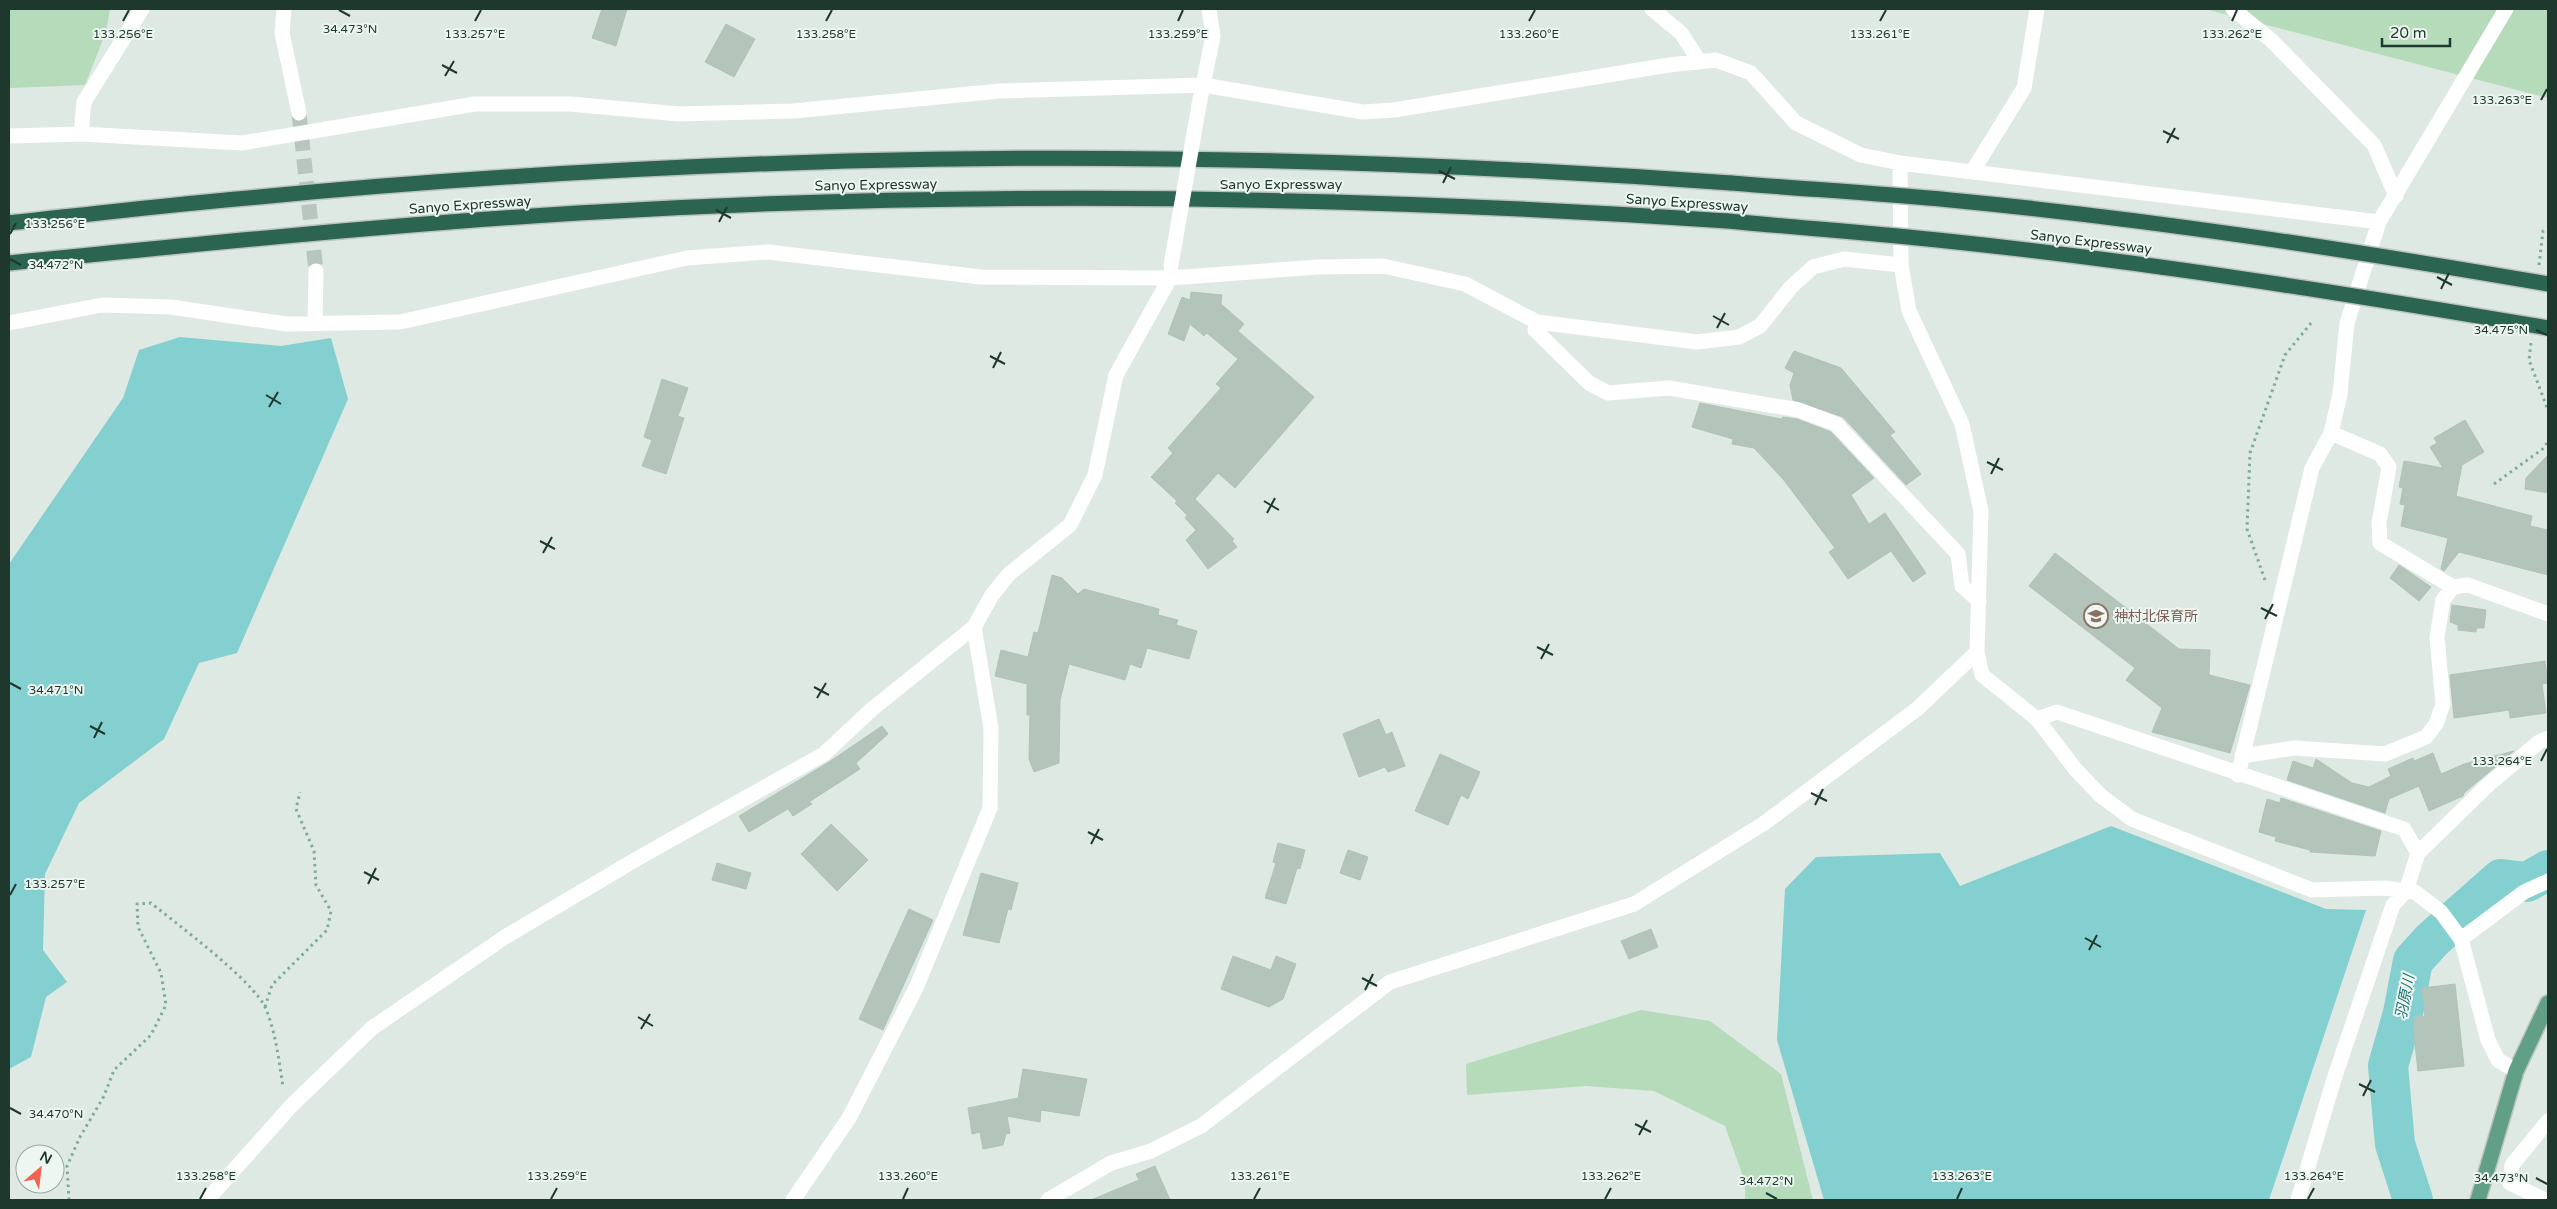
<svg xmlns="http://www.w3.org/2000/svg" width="2557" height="1209" font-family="'Varela Round','Noto Sans JP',sans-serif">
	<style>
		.green { fill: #b5dbba }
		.water { fill: #84cfcf }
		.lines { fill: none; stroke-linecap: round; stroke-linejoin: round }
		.river { stroke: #84cfcf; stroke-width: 40 }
		.building { fill: #b3c4bb; stroke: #b0c3b8 }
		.minor-tunnel { stroke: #b7c6be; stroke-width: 15; stroke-dasharray: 15 8; stroke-linecap: butt }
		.major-casing { stroke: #bcc3c0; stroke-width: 18 }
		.highway-casing { stroke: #bcc3c0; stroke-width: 18 }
		.path { stroke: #7dad97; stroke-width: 3; stroke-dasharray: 2.5 4; stroke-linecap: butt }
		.minor { stroke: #fff; stroke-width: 15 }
		.major { stroke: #619f86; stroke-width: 15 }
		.highway { stroke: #2b6450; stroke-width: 15 }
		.highway-bridge-casing { stroke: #bcc3c0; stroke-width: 18; stroke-linecap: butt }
		.minor-bridge { stroke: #fff; stroke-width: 15 }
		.highway-bridge { stroke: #2b6450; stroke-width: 15 }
		.ticks { fill: none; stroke: #1f382e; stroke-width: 2 }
		.labels { text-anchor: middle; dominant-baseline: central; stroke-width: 4; stroke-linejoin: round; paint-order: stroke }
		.street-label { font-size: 14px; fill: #1f382e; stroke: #edf6f0 }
		.education-label { font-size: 14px; fill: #785e54; stroke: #edf6f0; text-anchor: start }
		.water-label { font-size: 15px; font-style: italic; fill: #1a7173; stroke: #edf6f0 }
		.ticks-label { font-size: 12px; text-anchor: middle; fill: #1f382e; stroke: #edf6f0; stroke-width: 4; stroke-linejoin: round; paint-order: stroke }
	</style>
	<rect width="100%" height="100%" fill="#dde9e2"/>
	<path class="green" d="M9 9H110L106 32 85 85 9 88Z
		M2205 9H2548V98Z
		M1641 1010 1710 1021 1781 1074 1813 1200H1745V1182L1725 1126 1654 1091 1586 1086 1467 1095 1466 1064Z"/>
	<path class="water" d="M180 337 281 346 331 338 348 399 237 653 199 663 164 739 79 803 45 874 43 950 67 982 46 997 31 1057 9 1069V564L123 398 139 350Z
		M2111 826 2326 909 2366 910 2269 1200H1824L1777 1040 1785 889 1816 857 1940 853 1960 886Z"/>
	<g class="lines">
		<path class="river" d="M2413 1200 2395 1144 2388 1066 2403 1013 2413 961 2432 940 2501 879 2527 882 2548 870"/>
	</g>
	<path class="building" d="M602 9H627L616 46 592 38Z
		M726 24 755 39 734 77 705 62Z
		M1191 292 1222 295 1221 304 1244 324 1238 331 1314 397 1235 488 1218 473 1195 499 1234 539 1232 541 1237 547 1208 569 1186 540 1196 530 1185 518 1187 515 1175 503 1177 501 1151 477 1173 453 1168 448 1221 388 1216 384 1238 359 1207 333 1204 336 1190 324 1184 341 1168 334 1182 297 1190 300Z
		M1794 351 1841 368 1895 432 1890 435 1921 474 1906 485 1843 417 1793 400 1790 385 1794 373 1785 368Z
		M662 379 688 388 678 416 684 418 666 474 642 466 652 440 644 437Z
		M1700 403 1781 419 1783 417 1797 419 1831 432 1874 478 1851 495 1869 524 1885 513 1926 573 1913 582 1891 551 1848 579 1829 552 1835 548 1783 479 1754 448 1732 444 1733 439 1692 427Z
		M2465 420 2484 452 2462 465 2456 496 2532 516 2530 526 2548 530V575L2459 552 2444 571 2441 569 2448 538 2401 526 2405 505 2400 504 2403 488 2399 487 2404 461 2443 468 2430 447 2437 443 2434 438Z
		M2548 455V493L2525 489 2526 478Z
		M2055 553 2179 649 2210 650 2209 675 2250 685 2230 753 2152 732 2162 708 2126 680 2135 668 2029 586Z
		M2399 565 2431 587 2419 601 2390 578Z
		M1052 575 1062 578 1078 594 1084 589 1159 609 1158 615 1178 620 1176 625 1197 631 1189 659 1147 648 1141 668 1130 664 1125 680 1069 664 1060 700 1059 763 1034 772 1029 759 1030 715H1027V684L995 676 1001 650 1028 657 1034 632 1038 633Z
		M2452 605 2486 610 2484 628H2477L2476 632 2458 630V625L2450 622Z
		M2545 661 2548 683 2542 684 2546 713 2510 718 2509 710 2454 718 2450 675Z
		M1379 719 1386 735 1392 732 1405 766 1388 772 1385 767 1359 777 1343 734Z
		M882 726 888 734 856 763 860 769 809 802 812 804 793 816 788 809 749 832 739 816 829 762Z
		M2514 751 2464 793 2463 796 2429 811 2419 786 2389 799 2385 813 2287 780 2293 761 2313 768 2316 759 2352 783 2369 787 2391 776 2388 769 2413 758 2414 761 2433 753 2441 774 2464 764Z
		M1440 754 1480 772 1468 799 1461 795 1448 825 1415 811Z
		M2281 798 2381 831 2375 856 2310 852V850L2275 841 2276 837 2259 832 2267 799 2280 803Z
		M831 824 868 860 837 891 801 854Z
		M1278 843 1305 850 1300 869 1297 868 1286 904 1265 898 1276 863 1273 862Z
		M1348 850 1368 857 1360 880 1340 873Z
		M717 863 751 873 746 889 712 880Z
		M981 873 1018 883 1011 910 1008 909 999 943 963 935Z
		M909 909 933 920 883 1030 859 1019Z
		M1651 929 1658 947 1629 959 1621 941Z
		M1233 956 1271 970 1276 956 1296 964 1283 999 1269 1007 1221 989Z
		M2455 984 2464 1066 2418 1071 2413 1026 2416 1015 2425 1017 2422 988Z
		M1023 1069 1087 1079 1079 1116 1041 1110 1040 1122 1007 1116 1010 1133 1006 1134 1003 1145 983 1149 980 1132 972 1134 968 1108 1018 1098Z
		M1155 1166 1170 1200H1091L1139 1180 1136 1174Z"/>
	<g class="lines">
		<path class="minor-tunnel" d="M299 113 316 271"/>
		<defs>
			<path id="major" d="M2478 1200 2516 1071 2548 1003"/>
			<path id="highway" d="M9 223C92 214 175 204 259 197 454 178 651 167 847 161 1142 153 1437 162 1731 183
				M9 263C198 244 388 225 578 213 961 190 1345 195 1728 221"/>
		</defs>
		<use href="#major" class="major-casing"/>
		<use href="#highway" class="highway-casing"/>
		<path class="path" d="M2539 265 2543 231 2548 230
			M2531 343 2529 360 2548 410
			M2494 484 2544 448 2548 441
			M2265 580 2247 529 2250 453 2285 355 2311 323
			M265 1007 272 985 327 930 331 911 316 885 314 851 296 809 300 792
			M69 1200 67 1166 80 1137 104 1096 114 1070 151 1035 166 1005 161 973 138 927 137 904 151 903C177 924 255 982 266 1009 276 1034 279 1061 283 1087"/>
		<path class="minor" d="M284 9 282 33 299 113
			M1652 9 1681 33 1700 62
			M2233 9 2271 40 2374 145 2396 196
			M1199 105 1213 36 1209 9
			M81 134 84 102 142 9
			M9 136 81 134 242 143 475 104H570L679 114 793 111 1000 91 1203 85 1363 112 1394 110 1669 65 1716 60 1751 73 1796 123 1861 155 1900 163 2379 222
			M1900 163 1901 265 1909 311 1962 424 1981 511 1977 652 1982 675 2037 719 2076 770 2101 796 2132 819 2312 890 2385 888 2415 892 2441 912 2461 939 2488 1040 2498 1060 2516 1071
			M1972 172 2024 88 2037 9
			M1537 322 1535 330 1589 383 1608 393 1669 388 1799 410 1836 424 1958 554 1962 586 1979 601
			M9 323 102 305 171 307 286 324 400 322 687 258 768 252 981 277 1170 278 1318 267 1383 266 1465 284 1537 322 1697 342 1739 337 1760 326 1791 287 1813 267 1844 259 1901 265
			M315 323 316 271
			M2331 433 2380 454 2389 467 2379 523 2380 543 2453 587
			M2037 719 2057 712 2404 829 2418 853 2406 891 2393 905 2334 1079 2298 1200
			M2242 756 2294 748 2385 754 2426 737 2436 724 2443 704 2437 637 2443 600 2453 587 2468 585 2548 614
			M2238 775 2312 468 2331 433 2340 394 2347 323 2379 222 2506 9
			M2418 853 2488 785 2539 742 2548 738
			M2461 939 2524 892 2548 881
			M207 1200 291 1106 372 1028 505 937 640 857 824 754 871 710 974 627
			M793 1200 849 1118 916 988 990 808 991 728 974 627 992 595 1009 574 1070 525 1095 475 1116 375 1170 278 1171 271
			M1048 1200 1111 1163 1151 1151 1201 1126 1390 982 1634 904 1763 824 1917 709 1977 652
			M2545 1200 2510 1183 2512 1165 2548 1121"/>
		<use href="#major" class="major"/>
		<use href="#highway" class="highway"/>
		<defs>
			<path id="highway-bridge" d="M1731 183C1804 189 1877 193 1950 200 2150 219 2350 250 2548 284
				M1728 221C1801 228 1874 233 1947 241 2149 262 2349 294 2548 328"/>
		</defs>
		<use href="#highway-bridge" class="highway-bridge-casing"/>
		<path class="minor-bridge" d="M1171 265 1199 105"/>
		<use href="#highway-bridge" class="highway-bridge"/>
	</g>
	<path class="ticks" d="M339 10 350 16M123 21 129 10M475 21 481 10M826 21 832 10M1178 21 1183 10M1529 21 1535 10M1880 21 1886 10M2232 21 2237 10M442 65 457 73M445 76 454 61M2541 100 2547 89M2163 131 2179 139M2167 143 2175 128M1439 171 1455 179M1443 183 1451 167M716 210 731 218M719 222 727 207M10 234 16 223M10 259 21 265M2437 277 2452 285M2441 289 2449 273M1713 316 1729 325M1717 328 1725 313M2536 330 2547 335M990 356 1005 364M993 368 1001 352M266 395 281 404M269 407 278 392M1987 462 2003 470M1991 474 1999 458M1264 501 1279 510M1267 513 1275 498M540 541 555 549M543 553 552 537M2261 608 2277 616M2265 619 2273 604M1537 647 1553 655M1541 659 1549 644M10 683 21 689M814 687 829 695M817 698 826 683M90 726 105 734M94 738 102 722M2541 761 2547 749M1811 793 1827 801M1815 805 1823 789M1088 832 1103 840M1091 844 1099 829M364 872 379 880M368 884 376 868M10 895 16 884M2085 938 2101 947M2089 950 2097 935M1362 978 1377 986M1365 990 1373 974M638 1017 653 1026M641 1029 650 1014M2359 1084 2375 1092M2363 1096 2371 1080M10 1108 21 1114M1635 1124 1651 1132M1639 1135 1647 1120M2536 1178 2547 1184M1766 1193 1777 1199M200 1199 206 1188M551 1199 557 1188M903 1199 908 1188M1254 1199 1260 1188M1605 1199 1611 1188M1957 1199 1962 1188M2308 1199 2314 1188"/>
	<defs>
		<symbol id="school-ring" viewBox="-11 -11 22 22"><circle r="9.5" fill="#edf6f0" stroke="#8d6e63" stroke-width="1.5"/><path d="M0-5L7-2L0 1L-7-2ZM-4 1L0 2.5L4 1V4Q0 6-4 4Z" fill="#8d6e63"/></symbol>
	</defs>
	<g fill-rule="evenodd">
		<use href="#school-ring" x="2082" y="602" width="28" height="28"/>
	</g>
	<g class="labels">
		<g class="street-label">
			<text x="1281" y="184">Sanyo Expressway</text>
			<text transform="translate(876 185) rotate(-1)">Sanyo Expressway</text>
			<text transform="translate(1687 203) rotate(4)">Sanyo Expressway</text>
			<text transform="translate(470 205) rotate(-4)">Sanyo Expressway</text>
			<text transform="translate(2091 242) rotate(7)">Sanyo Expressway</text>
		</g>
		<g class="education-label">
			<text x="2114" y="616">神村北保育所</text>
		</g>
		<g class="water-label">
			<text transform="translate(2405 997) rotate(-79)">羽原川</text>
		</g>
	</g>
	<g class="ticks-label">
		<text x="350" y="33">34.473°N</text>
		<text x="123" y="38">133.256°E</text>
		<text x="475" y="38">133.257°E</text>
		<text x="826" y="38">133.258°E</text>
		<text x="1178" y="38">133.259°E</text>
		<text x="1529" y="38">133.260°E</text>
		<text x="1880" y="38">133.261°E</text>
		<text x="2232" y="38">133.262°E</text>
		<text x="2502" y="104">133.263°E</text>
		<text x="55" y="228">133.256°E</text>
		<text x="56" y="269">34.472°N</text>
		<text x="2501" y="334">34.475°N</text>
		<text x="56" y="694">34.471°N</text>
		<text x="2502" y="765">133.264°E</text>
		<text x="55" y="888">133.257°E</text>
		<text x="56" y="1118">34.470°N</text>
		<text x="206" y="1180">133.258°E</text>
		<text x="557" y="1180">133.259°E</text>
		<text x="908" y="1180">133.260°E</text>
		<text x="1260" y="1180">133.261°E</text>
		<text x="1611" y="1180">133.262°E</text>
		<text x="1962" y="1180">133.263°E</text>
		<text x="2314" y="1180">133.264°E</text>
		<text x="2501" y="1182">34.473°N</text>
		<text x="1766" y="1185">34.472°N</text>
	</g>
	<rect width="2557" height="1209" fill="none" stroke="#1f382e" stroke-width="20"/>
	<g transform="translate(40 1169) rotate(28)"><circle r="24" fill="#edf6f0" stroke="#9baaa2"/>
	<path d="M0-4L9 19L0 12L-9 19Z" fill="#f26353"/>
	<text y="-8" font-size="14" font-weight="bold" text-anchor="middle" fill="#1f382e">N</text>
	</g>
	<path d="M2382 38v8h68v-8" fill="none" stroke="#1f382e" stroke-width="2.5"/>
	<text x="2390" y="38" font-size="15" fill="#1f382e" stroke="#edf6f0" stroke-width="4" paint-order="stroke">20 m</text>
</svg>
